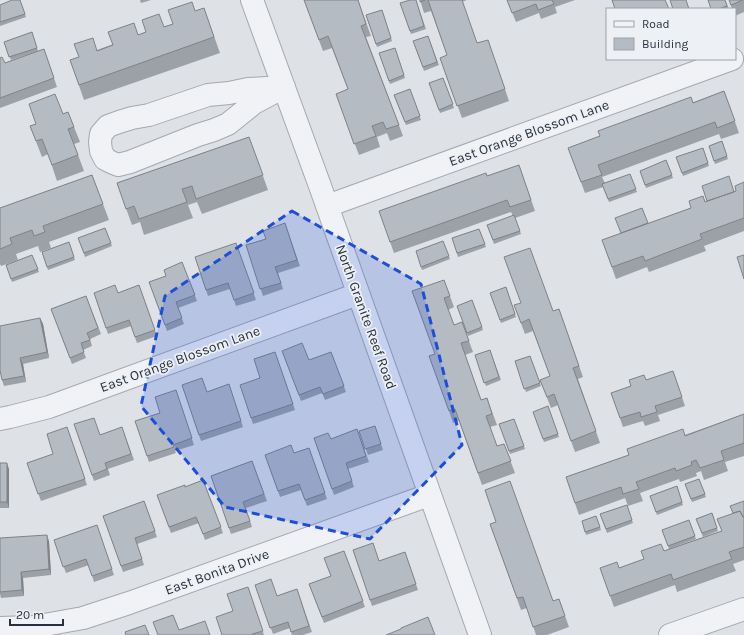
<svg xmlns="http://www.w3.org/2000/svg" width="744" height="635" font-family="Karla,sans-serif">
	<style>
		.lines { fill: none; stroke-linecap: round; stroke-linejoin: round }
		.minor-casing { stroke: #a4a8b0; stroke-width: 24 }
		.minor { stroke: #f0f2f5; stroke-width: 22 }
		.wall { fill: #9ca1a8 }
		.shaded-wall { fill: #7f8388 }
		.building { fill: #b5bbc3; stroke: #7f8388 }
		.marked { fill: #1d4ed8; fill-opacity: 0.2; stroke: #1d4ed8; stroke-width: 3; stroke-dasharray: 8 5; stroke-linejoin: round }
		.labels { text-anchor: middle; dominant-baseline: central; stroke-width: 3.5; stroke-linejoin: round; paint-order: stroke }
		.street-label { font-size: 14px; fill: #28303c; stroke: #edf0f4 }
	</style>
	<rect width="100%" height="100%" fill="#dee1e6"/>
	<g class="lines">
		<defs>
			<path id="minor" d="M252 0 320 186 480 635
				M284 87 254 103 228 124 214 130 198 135 130 162 118 165 111 162 105 159 101 151 100 142 101 134 108 126 119 122 132 118 149 115 208 95 229 93 248 89Z
				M327 206 732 59
				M0 419 10 417 49 407 358 294
				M0 628 33 627 83 618 129 603 429 495
				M670 635 744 609"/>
		</defs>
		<use href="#minor" class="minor-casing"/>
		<use href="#minor" class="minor"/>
	</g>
	<path class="wall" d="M20 0 26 17 0 26V5Z
		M140 0H151L141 3Z
		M304 0H358L371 36 366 37 403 136 390 141 387 133 377 137 380 147 359 155 336 94 348 89 332 48 323 51Z
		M416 0 426 29 411 34 400 3Z
		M420 0H467L462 2 477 43 488 40 509 101 462 118 440 58 447 55 431 11 424 13Z
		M507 0H575L555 7 557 13 541 19 539 13 516 22Z
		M725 0 729 9H711Z
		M729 0H744V12L735 16V9H732Z
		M204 8 220 53 84 100 70 60 146 32 173 24 195 11Z
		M382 10 392 41 377 47 366 15Z
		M32 32 38 51 11 60 4 42Z
		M428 36 439 65 424 71 413 41Z
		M395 48 405 78 390 84 379 53Z
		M44 49 57 87 0 108V58L5 63Z
		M443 78 454 108 440 113 429 83Z
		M410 89 421 120 406 125 394 95Z
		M724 91 739 133 721 139 719 134 602 177 605 183 630 174 637 192 609 202 603 187 585 193 568 148Z
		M68 112 80 142 74 144 84 171 57 181 48 154 42 157 30 126Z
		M249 137 268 190 202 214 197 202 188 205 193 218 144 235 140 222 132 225 117 183Z
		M722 141 728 159 715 164 709 146Z
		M703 148 709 166 683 176 676 157Z
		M666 160 673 178 646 188 640 171Z
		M519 165 535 211 515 218 521 234 494 244 487 225 513 216 511 212 394 253 379 211 487 176Z
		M92 175 109 220 49 242 51 248 40 252 38 246 16 254 18 260 1 266 0 264V208Z
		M744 182V231L704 246 706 251 649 272 647 267 616 279 602 240 621 233 642 208 648 224 736 191Z
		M285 223 300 266 278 273 283 289 263 296 246 245 266 239Z
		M105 228 112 246 85 257 78 238Z
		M479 229 486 247 458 257 452 238Z
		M443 241 450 259 422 270 416 251Z
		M69 242 75 260 48 270 42 252Z
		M236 243 256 300 236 306 230 289 208 296 206 290Z
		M32 255 39 272 12 282 6 265Z
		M182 262 197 301 178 308 184 324 167 331 149 282 166 276Z
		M444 280 454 307 448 310 454 325 462 322 473 352 465 355 481 400 487 398 497 425 490 427 497 446 504 444 515 473 482 485 459 421 453 423 449 411 435 354Z
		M139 285 157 336 137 343 131 326 108 334 94 293H118Z
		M506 287 516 317 501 323 490 293Z
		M86 296 101 334 90 339 92 346 83 350 86 358 72 364 51 309Z
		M472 300 483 330 468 336 457 306Z
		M514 305 553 311 559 309 583 377 578 379 600 443 575 452 558 405 551 408 540 380 550 376 533 331 525 334Z
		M40 318 43 324 49 358 23 364 26 382 4 386 2 380Z
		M490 350 501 380 486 386 475 355Z
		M282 351 309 360 331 352 346 392 325 400 322 393 301 401Z
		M275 352 295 410 253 424 251 418 260 378Z
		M530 356 541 386 526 392 515 361Z
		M673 371 685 406 658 415 660 421 645 426 643 421 623 427 611 393Z
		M229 384 243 427 201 441 182 385 207 392Z
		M176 390 194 445 175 451 176 453 149 462 135 421 160 413Z
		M548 406 559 437 544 442 533 412Z
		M744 414V456L725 462 728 471 704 480 701 471 696 473 697 476 680 482 679 479 640 493 643 501 628 506 625 498 579 515 566 477Z
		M514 419 525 449 510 454 499 424Z
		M74 424 100 435 122 427 134 460 108 469 110 475 94 481Z
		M375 426 383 450 368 455 359 431Z
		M67 427 87 485 41 501 27 463 53 454Z
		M357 429 369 462 348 469 354 487 334 495 314 438 331 439Z
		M309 448 327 499 307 506 301 490 280 497 265 455 294 453Z
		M252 461 267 501 246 508 252 527 231 534 211 476Z
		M0 463 9 469V508H0Z
		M699 479 706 497 692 502 685 484Z
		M203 480 223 533 205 540 199 523 171 533 157 495 185 487Z
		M677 486 683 505 657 515 650 496Z
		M144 501 157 537 137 544 144 565 123 572 103 516Z
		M744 501V560L733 564 736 571 677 592 675 585 614 607 600 568H619L644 559 664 551 722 531 733 513Z
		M627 505 633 523 607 533 600 514Z
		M712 513 718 531 703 537 696 519Z
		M596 516 601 530 586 535 582 521Z
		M689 520 696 539 669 549 662 530Z
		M490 524 553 601 559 599 569 627 547 635H536L527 608 521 610Z
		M97 525 114 575 94 582 89 565 66 573 54 540Z
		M0 538 49 541 51 575 23 578 24 596 1 598 0 594Z
		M353 550 379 561 405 552 418 590 372 606Z
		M344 551 365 607 324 623 309 584 331 576Z
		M255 585 277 596 297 589 312 632 303 635H292L290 628 273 634Z
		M248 587 264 635H222L233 611Z"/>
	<path class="shaded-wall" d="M40 318 43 324 49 358 47 352Z
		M20 358 23 364 26 382 24 376Z
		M7 463 9 469V508L7 502Z
		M47 535 49 541 51 575 49 569Z
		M21 572 23 578 24 596 22 590Z"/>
	<path class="building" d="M12 0H20L25 14 0 22V5Z
		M304 0H358L366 24 361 26 399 125 386 129 383 122 372 126 376 136 354 144 336 94 348 89 328 36 319 40Z
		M410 0H416L424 26 410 31 400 3Z
		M420 0H425L420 2Z
		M428 0H462L477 43 488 40 505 89 457 106 440 58 447 55Z
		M507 0H552L554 4 538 10 536 4 512 13Z
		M612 0H665L669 9H615Z
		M670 0H686L689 9H673Z
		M708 0H725L727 6 718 9H711Z
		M729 0H743L731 5Z
		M192 2 195 11 204 8 214 37 79 85 70 60 79 57 74 44 93 38 97 51 113 45 108 32 134 23 138 35 146 32 142 20 159 14 164 27 173 24 168 10Z
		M382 10 391 38 376 44 366 15Z
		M32 32 37 48 9 57 4 42Z
		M428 36 437 62 423 67 413 41Z
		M395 48 404 75 389 81 379 53Z
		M44 49 54 78 0 98V58L2 57 5 63Z
		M443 78 453 104 439 110 429 83Z
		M410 89 420 116 405 122 394 95Z
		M724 91 735 121 717 128 715 122 598 165 602 175 581 182 568 148 600 136 598 131 691 97 693 103Z
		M55 94 63 114 68 112 74 127 68 129 78 155 52 165 42 139 36 141 30 126 36 124 29 104Z
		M249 137 263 175 196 199 192 186 182 189 187 202 139 219 134 206 126 209 117 183Z
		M722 141 727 156 714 161 709 146Z
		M703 148 708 163 682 173 676 157Z
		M666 160 672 175 645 185 640 171Z
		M519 165 531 200 510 207 507 200 390 242 379 211 486 173 487 176Z
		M630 174 636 189 608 199 602 184Z
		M92 175 103 204 43 226 45 232 34 236 32 230 10 238 12 244 0 249V208Z
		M729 176 734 192 707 201 702 186Z
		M744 182V218L700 234 702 239 645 261 643 256 612 267 602 240 691 208 689 201 703 196 705 202 736 191 735 186Z
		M642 208 648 223 621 233 615 218Z
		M514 215 520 231 493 240 487 225Z
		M285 223 297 260 275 267 281 283 260 289 246 245 266 239 263 231Z
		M105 228 111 243 84 253 78 238Z
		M479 229 485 244 457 253 452 238Z
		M443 241 449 256 421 267 416 251Z
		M69 242 74 257 47 267 42 252Z
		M236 243 254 293 234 300 228 283 206 290 195 257Z
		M530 248 553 311 559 309 579 366 573 368 596 431 571 441 554 394 547 397 540 380 550 376 529 319 521 323 514 305 521 303 504 257Z
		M32 255 38 269 11 279 6 265Z
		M744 255V279L737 257Z
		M182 262 195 295 176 302 182 318 165 325 149 282 166 276 164 270Z
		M444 280 450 296 444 298 454 325 462 322 469 341 461 343 481 400 487 398 492 414 486 416 497 446 504 444 511 461 478 473 455 409 449 411 429 356 435 354 412 291Z
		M115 285 118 293 139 285 155 330 135 337 129 320 106 328 94 293Z
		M506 287 515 314 500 320 490 293Z
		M86 296 98 328 87 333 90 340 81 343 84 352 70 358 51 309Z
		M472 300 482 327 467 333 457 306Z
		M40 318 47 352 20 358 24 376 2 380 0 370V326Z
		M302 343 309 360 331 352 344 386 323 394 320 387 299 395 282 351Z
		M490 350 499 377 484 383 475 355Z
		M275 352 293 404 251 418 240 385 260 378 254 359Z
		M530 356 540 383 524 389 515 361Z
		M673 371 682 397 655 406 657 412 641 417 640 412 620 418 611 393 631 386 629 380 644 375 646 380Z
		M202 378 207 392 229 384 241 421 199 435 182 385Z
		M176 390 192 438 173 445 174 447 147 456 135 421 160 413 155 397Z
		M548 406 558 434 543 439 533 412Z
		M744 414V443L721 451 724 460 700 468 696 460 691 462 692 465 676 471 675 468 636 482 639 489 623 494 621 487 575 503 566 477 629 455 627 449 683 429 685 436Z
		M94 418 100 435 122 427 131 454 105 463 107 469 92 475 74 424Z
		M514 419 524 446 509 451 499 424Z
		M375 426 381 444 365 449 359 431Z
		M67 427 85 479 38 494 27 463 53 454 47 434Z
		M357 429 366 456 346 463 352 481 332 489 314 438 328 433 331 439Z
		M291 445 294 453 309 448 325 493 305 500 299 484 278 491 265 455Z
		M252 461 264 494 243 502 250 521 229 528 211 476Z
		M0 463H7V502H0Z
		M699 479 705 494 691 499 685 484Z
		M203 480 221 527 203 534 196 517 169 527 157 495 185 485V487Z
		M510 481 553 601 559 599 565 616 533 627 523 597 517 598 490 524 496 522 485 490Z
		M677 486 682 502 656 512 650 496Z
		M144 501 155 531 135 538 142 559 121 566 103 516Z
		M744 501V517H743L740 511 733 513 730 506Z
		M627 505 632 520 606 529 600 514Z
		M740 511 743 517H744V547L729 552 732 559 673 580 671 574 610 596 600 568 617 562 619 568 644 559 641 551 661 544 664 551 722 531 717 519Z
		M712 513 717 528 702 533 696 519Z
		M596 516 600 527 585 532 582 521Z
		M689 520 695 536 668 546 662 530Z
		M97 525 112 569 92 576 86 559 63 567 54 540Z
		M47 535 49 569 21 572 22 590 0 592V538Z
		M373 543 379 561 405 552 416 584 370 600 353 550Z
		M344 551 363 601 322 617 309 584 331 576 324 558Z
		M271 579 277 596 297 589 309 626 291 632 288 622 270 628 255 585Z
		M248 587 263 631 252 634V635H222L216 617 233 611 227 594Z
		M173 615 179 630 205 621 210 635H158L153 622Z
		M428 617 435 635H386L401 629V628Z
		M145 625 149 635H126L125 632Z"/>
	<path class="marked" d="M292 211 421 284 462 445 370 539 225 507 141 406 165 296Z"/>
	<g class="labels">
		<g class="street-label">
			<text transform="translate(529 133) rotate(-20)">East Orange Blossom Lane</text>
			<text transform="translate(366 317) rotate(70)">North Granite Reef Road</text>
			<text transform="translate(180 359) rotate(-20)">East Orange Blossom Lane</text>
			<text transform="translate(217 572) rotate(-20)">East Bonita Drive</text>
		</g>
	</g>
	<rect x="606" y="8" width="130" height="52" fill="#edf0f4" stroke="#9ea3aa"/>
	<rect x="614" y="21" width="20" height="6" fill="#f0f2f5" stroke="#9ea3aa"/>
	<text x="642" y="28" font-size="12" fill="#28303c">Road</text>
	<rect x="614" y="38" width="20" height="12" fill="#b5bbc3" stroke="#9ea3aa"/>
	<text x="642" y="48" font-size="12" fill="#28303c">Building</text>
	<path d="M10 619v6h53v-6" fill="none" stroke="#28303c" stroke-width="2"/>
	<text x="16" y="619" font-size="12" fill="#28303c" stroke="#edf0f4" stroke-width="3" paint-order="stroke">20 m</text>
</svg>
